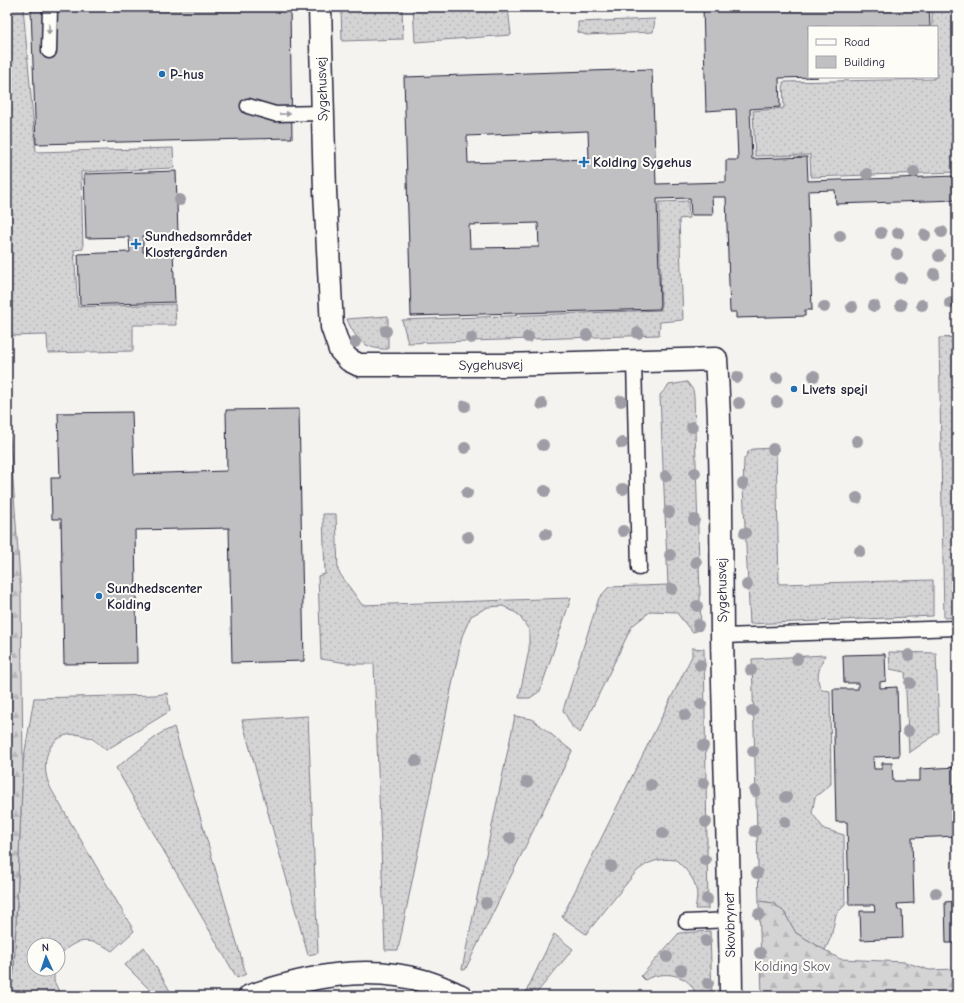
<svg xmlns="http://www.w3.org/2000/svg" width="964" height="1003" font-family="'Comic Neue',sans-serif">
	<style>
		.grass { fill: url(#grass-dots); stroke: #7c7b88 }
		.forest { fill: url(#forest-firs); stroke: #7c7b88 }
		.building { fill: #c0bfc2; stroke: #22223b; fill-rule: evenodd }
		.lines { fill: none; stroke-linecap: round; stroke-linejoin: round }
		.service-casing { stroke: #22223b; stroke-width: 17 }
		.minor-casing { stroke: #22223b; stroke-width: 25 }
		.service { stroke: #fdfcf7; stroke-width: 14 }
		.minor { stroke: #fdfcf7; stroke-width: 22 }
		.tree { fill: #9e9da5 }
		.oneway { fill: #9a9aa2 }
		.poi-dot { fill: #1f6fb2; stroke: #fdfcf7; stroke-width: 1.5 }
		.labels { text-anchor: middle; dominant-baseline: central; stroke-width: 4; stroke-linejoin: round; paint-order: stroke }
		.poi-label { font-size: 14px; font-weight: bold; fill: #22223b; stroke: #fdfcf7; text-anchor: start }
		.street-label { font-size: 14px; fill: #22223b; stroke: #fdfcf7 }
		.park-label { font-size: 14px; fill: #585769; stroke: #fdfcf7 }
	</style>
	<defs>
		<pattern id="grass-dots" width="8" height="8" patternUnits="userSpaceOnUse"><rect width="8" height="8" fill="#d5d4d5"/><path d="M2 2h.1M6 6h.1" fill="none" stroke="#b7b6b8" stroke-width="1.8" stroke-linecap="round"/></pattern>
		<pattern id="forest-firs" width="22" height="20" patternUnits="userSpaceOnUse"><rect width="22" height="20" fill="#d5d4d5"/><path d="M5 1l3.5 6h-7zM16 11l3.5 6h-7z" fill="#b7b6b8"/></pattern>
	</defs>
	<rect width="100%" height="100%" fill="#f4f3ef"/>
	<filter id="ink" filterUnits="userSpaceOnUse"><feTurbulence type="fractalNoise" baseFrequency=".025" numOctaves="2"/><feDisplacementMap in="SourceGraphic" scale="8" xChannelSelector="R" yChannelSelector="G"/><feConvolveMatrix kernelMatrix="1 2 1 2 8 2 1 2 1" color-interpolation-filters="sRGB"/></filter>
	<g filter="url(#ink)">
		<path class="grass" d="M23 7 36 152 173 148 174 168 81 172 83 249 74 250 78 307 175 304 176 325H133V351L48 353 47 335 7 336V8Z
			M341 7H402L403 39 342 41Z
			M413 7H508L511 35 415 42Z
			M932 7H957V172L811 177 810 155 755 156 753 111 784 108 783 82 934 79V77H937V27H932Z
			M655 19 653 32 586 35 578 32V22Z
			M688 201 689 218 679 219 683 320 660 322 659 335 408 343 402 320 661 310 659 202Z
			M388 316V349C365 350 355 339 347 319Z
			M957 337V617L944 618 939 338Z
			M687 382 693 390 694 396 701 630 692 632 676 612 651 611 632 626 580 733 573 728 563 710 599 598 609 587 668 585 660 395 669 385Z
			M776 448 779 584 933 580V616L750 624 743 487 744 459 749 451 753 449Z
			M323 514H336L338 571 362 605 571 598 540 691 530 698H519L529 650V630L518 614 503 606 488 607 471 616 462 636 398 950H385L374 664H354L321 659 318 576 325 574Z
			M692 648 704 649 708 909H695C701 886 692 875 676 860 659 858 648 861 635 873L586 934 562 917 692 656Z
			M889 652 936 653 939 732 909 753 905 672 890 669Z
			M825 655C820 666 814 679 822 690L830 691 831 784 815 797 812 813 824 829 844 835 845 905 836 914 831 937 825 950 796 933 784 912 773 903 759 901 752 659Z
			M167 693 170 711 106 750C101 746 95 739 88 737 52 724 36 760 51 789L134 931 112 951C92 937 73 937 58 958V945H34V969H54V981L61 996H10L14 970 23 763 34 698 156 695Z
			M308 716 318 953 308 955 242 720Z
			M515 716 532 719 572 751 465 970 462 969Z
			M174 727 246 974 237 978 116 768 161 733Z
			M710 931 712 996H696C691 973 662 970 645 980L641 976 679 933Z
			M554 934 573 949 534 996H524Z
			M144 947 173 996H156L125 965Z"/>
		<path class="forest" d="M7 396 21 594 23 763 14 970 9 996H7Z
			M759 901 773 903 784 912 796 933 840 959 905 962 929 970 957 969V996H762Z"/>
		<path class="building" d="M142 7H290L292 138 36 144 31 10Z
			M703 7H929L930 27H809V77H818L779 78 780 107 750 109 752 159 807 157 808 181 957 176V200L836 204 835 190 808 191 812 310H805V316L736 318V312H730L726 197H712L713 215H691L690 198 657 199 660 309 411 316 404 77 652 69 656 184 726 182V160H738L736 109 706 111ZM588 131 589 159 468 163 467 136ZM538 223 539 247 470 248 469 225Z
			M176 171 178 235 143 236V252L173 251 175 302 80 305 78 254 130 252 129 237 86 238 84 174Z
			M299 409 304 661 232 663 229 528 135 530 137 663 64 664 61 519H52L51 478H60L58 413 132 412 134 474 227 471 226 410Z
			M885 654 886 681 880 682V688L897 687 899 756 873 757 874 769H882V763H892L893 781H920V769L957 767V836L912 838 914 903 897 904 898 910H902L903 938 861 940 860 911H875L874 905H849L847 822H836L833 689H858V683H844L843 655Z
			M957 901V943H946L945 902Z"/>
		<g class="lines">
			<defs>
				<path id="service" d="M49 51 50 7
					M248 106 275 114 323 113
					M634 361 639 568
					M722 636 957 628
					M686 922 730 920"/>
				<path id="minor" d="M320 7 325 191 332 327 340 350 349 360 359 365H504L716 359C722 451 721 542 722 634 724 755 730 875 731 996
					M250 996C307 977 367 963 427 982 438 985 449 991 461 996"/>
			</defs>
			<use href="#service" class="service-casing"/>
			<use href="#minor" class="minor-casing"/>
			<use href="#service" class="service"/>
			<use href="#minor" class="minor"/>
		</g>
		<g class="tree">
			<circle cx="914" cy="172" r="6"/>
			<circle cx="867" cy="174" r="6"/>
			<circle cx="180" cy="200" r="6"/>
			<circle cx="942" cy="232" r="6"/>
			<circle cx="881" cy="233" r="6"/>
			<circle cx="898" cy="233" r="6"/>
			<circle cx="925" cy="235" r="6"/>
			<circle cx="840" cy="236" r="6"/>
			<circle cx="897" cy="254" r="6"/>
			<circle cx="939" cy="256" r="6"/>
			<circle cx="934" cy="274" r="6"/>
			<circle cx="901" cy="278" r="6"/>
			<circle cx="950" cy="303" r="6"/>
			<circle cx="901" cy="305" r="6"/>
			<circle cx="922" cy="305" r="6"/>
			<circle cx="874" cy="306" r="6"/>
			<circle cx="824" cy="307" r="6"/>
			<circle cx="852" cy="307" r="6"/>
			<circle cx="386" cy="331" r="6"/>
			<circle cx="638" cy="333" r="6"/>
			<circle cx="587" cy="335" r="6"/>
			<circle cx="528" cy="337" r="6"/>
			<circle cx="471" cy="338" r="6"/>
			<circle cx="355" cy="342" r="6"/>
			<circle cx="814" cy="376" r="6"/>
			<circle cx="737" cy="377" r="6"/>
			<circle cx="777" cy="378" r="6"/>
			<circle cx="621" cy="401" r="6"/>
			<circle cx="777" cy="402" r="6"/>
			<circle cx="739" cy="403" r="6"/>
			<circle cx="542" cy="404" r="6"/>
			<circle cx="465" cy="406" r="6"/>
			<circle cx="692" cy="427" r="6"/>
			<circle cx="857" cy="441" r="6"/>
			<circle cx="622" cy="443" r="6"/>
			<circle cx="543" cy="445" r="6"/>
			<circle cx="465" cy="448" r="6"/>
			<circle cx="773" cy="449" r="6"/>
			<circle cx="695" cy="473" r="6"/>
			<circle cx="666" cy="476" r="6"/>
			<circle cx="743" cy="484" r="6"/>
			<circle cx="623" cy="489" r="6"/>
			<circle cx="545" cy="491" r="6"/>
			<circle cx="467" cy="493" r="6"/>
			<circle cx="857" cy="498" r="6"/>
			<circle cx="669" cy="512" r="6"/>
			<circle cx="694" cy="520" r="6"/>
			<circle cx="623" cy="531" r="6"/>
			<circle cx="745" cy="533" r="6"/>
			<circle cx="546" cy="534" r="6"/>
			<circle cx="468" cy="537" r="6"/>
			<circle cx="860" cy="551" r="6"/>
			<circle cx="670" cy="555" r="6"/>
			<circle cx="696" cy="562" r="6"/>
			<circle cx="747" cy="585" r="6"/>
			<circle cx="672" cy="589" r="6"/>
			<circle cx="697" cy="606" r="6"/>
			<circle cx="698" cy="625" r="6"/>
			<circle cx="909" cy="655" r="6"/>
			<circle cx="797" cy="659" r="6"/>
			<circle cx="700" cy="665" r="6"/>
			<circle cx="751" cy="670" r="6"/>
			<circle cx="910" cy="683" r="6"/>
			<circle cx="701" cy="704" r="6"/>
			<circle cx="752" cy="711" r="6"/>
			<circle cx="685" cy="715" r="6"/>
			<circle cx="908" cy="731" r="6"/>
			<circle cx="703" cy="746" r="6"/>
			<circle cx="753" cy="751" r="6"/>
			<circle cx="416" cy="761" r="6"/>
			<circle cx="527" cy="782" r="6"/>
			<circle cx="704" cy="783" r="6"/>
			<circle cx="651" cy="785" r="6"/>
			<circle cx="755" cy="791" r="6"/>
			<circle cx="786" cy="797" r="6"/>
			<circle cx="706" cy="822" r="6"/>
			<circle cx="785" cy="822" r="6"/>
			<circle cx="755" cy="831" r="6"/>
			<circle cx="663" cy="833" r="6"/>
			<circle cx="510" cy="838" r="6"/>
			<circle cx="705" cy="860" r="6"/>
			<circle cx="611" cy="866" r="6"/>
			<circle cx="757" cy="873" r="6"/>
			<circle cx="936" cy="893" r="6"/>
			<circle cx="707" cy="899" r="6"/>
			<circle cx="486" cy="903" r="6"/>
			<circle cx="759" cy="914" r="6"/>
			<circle cx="706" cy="941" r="6"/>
			<circle cx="760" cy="953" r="6"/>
			<circle cx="667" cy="957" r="6"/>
			<circle cx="681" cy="970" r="6"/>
			<circle cx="708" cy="983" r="6"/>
		</g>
		<defs><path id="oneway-solid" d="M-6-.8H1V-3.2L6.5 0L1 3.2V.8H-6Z"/></defs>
		<g class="oneway">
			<use href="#oneway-solid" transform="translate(49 29) rotate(91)"/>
			<use href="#oneway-solid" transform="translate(285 114) rotate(-1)"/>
		</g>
	</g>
	<g class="poi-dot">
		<circle cx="162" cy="74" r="4"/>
		<path d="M582 156h4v4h4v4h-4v4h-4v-4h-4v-4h4z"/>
		<path d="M134 238h4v4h4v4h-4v4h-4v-4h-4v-4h4z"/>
		<circle cx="794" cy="389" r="4"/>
		<circle cx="99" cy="596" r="4"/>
	</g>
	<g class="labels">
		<g class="poi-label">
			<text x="170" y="74">P-hus</text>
			<text x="593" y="162">Kolding Sygehus</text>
			<text x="145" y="236">Sundhedsområdet<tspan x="145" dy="16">Klostergården</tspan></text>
			<text x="802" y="389">Livets spejl</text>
			<text x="107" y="588">Sundhedscenter<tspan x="107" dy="16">Kolding</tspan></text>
		</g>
		<g class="street-label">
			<text transform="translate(322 89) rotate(-92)">Sygehusvej</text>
			<text transform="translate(491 365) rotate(-1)">Sygehusvej</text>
			<text transform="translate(722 590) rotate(-91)">Sygehusvej</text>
			<text transform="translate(730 925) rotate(-91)">Skovbrynet</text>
		</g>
		<g class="park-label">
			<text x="792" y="966">Kolding Skov</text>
		</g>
	</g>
	<rect width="964" height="1003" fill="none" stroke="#fdfcf7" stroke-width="24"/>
	<rect x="12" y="12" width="940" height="979" fill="none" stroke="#22223b" stroke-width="1.5" filter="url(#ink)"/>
	<rect x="808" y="26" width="130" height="52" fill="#fdfcf7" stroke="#a5a5ac"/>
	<rect x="816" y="39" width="20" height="6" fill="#fdfcf7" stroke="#a5a5ac"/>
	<text x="844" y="46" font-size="12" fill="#22223b">Road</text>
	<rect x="816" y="56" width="20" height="12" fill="#c0bfc2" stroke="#a5a5ac"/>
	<text x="844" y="66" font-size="12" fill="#22223b">Building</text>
	<g transform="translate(46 957) rotate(357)"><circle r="19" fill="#fdfcf7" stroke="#a5a5ac"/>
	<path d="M0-3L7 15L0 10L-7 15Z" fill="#1f6fb2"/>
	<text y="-6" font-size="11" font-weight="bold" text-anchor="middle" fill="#22223b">N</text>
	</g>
</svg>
